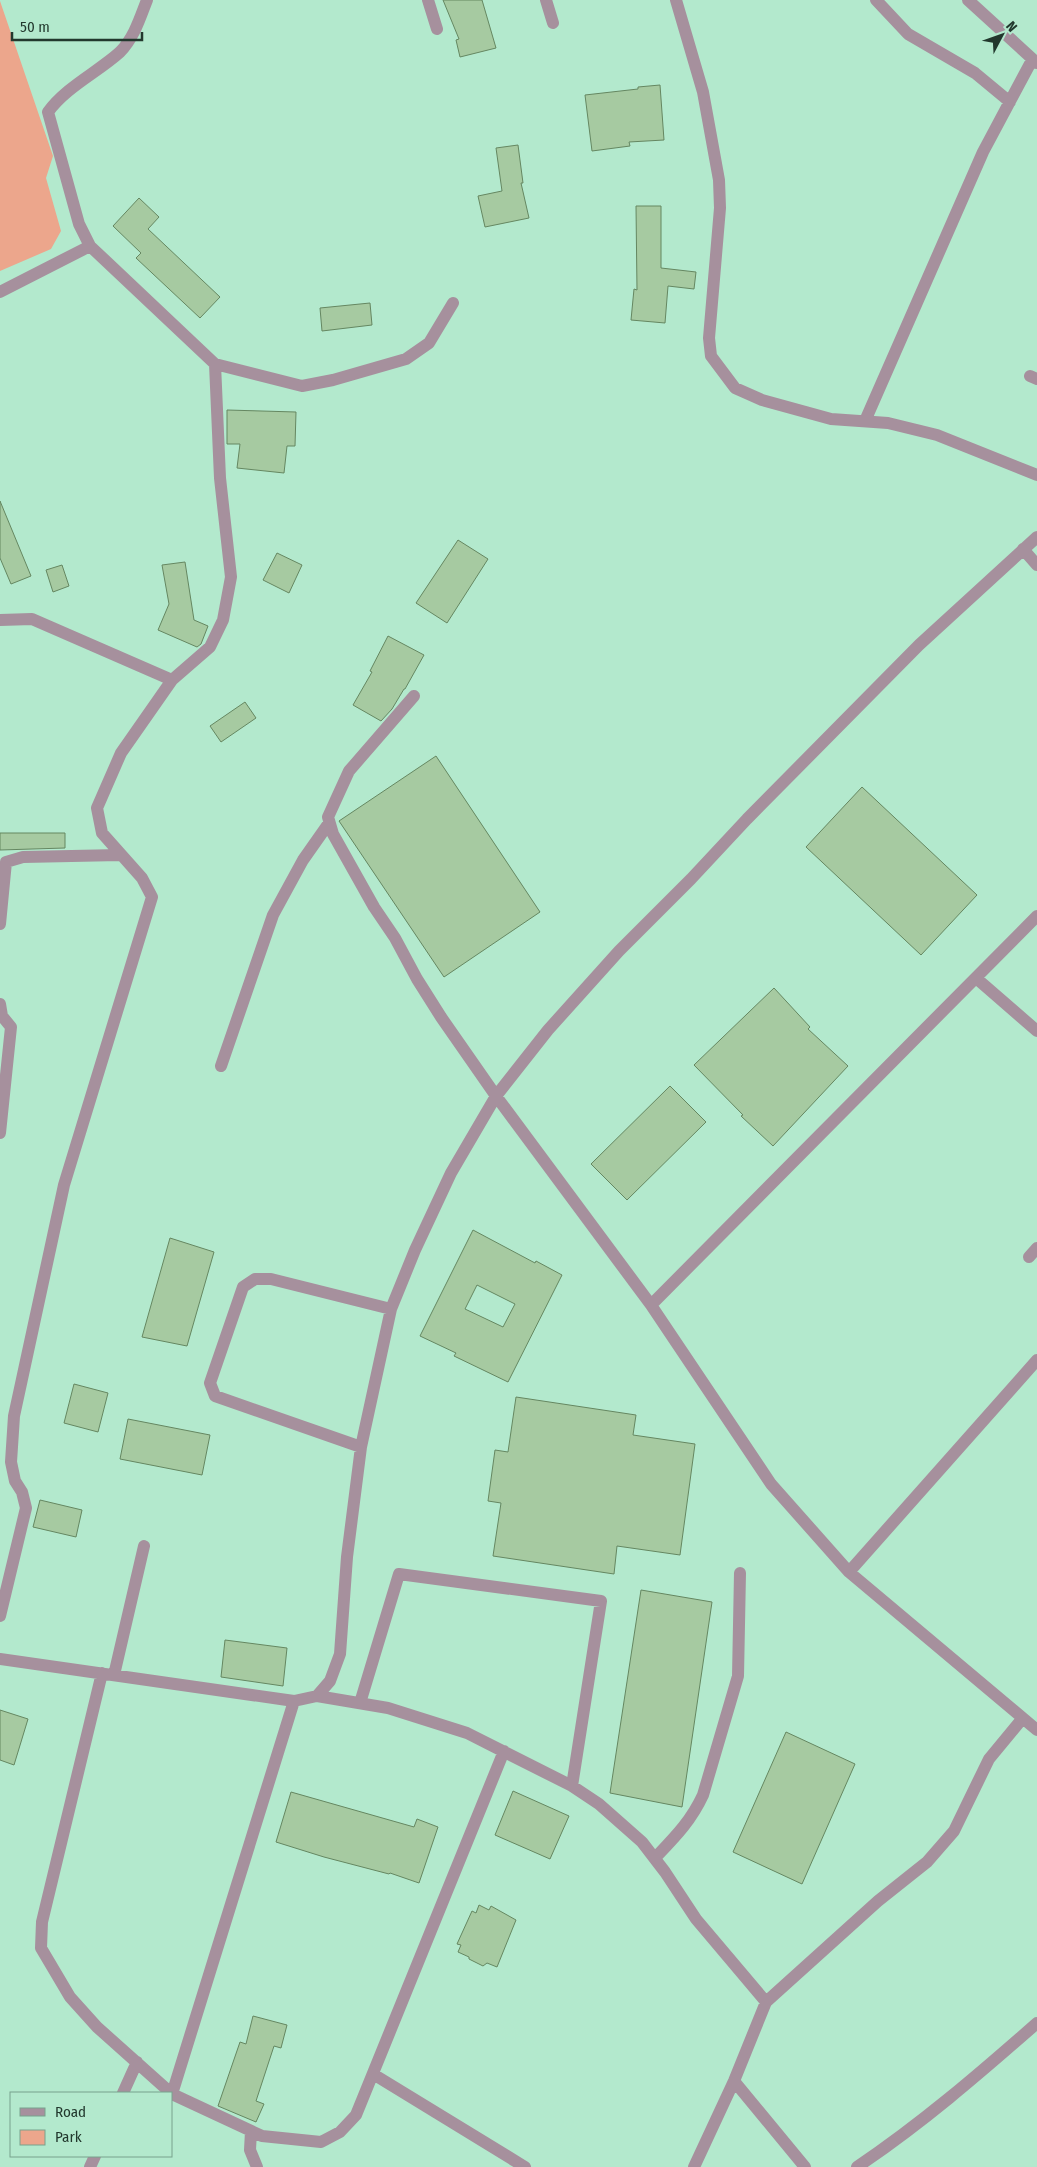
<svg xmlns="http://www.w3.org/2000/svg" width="1037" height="2167" font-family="'Fira Sans Condensed',sans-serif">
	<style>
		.green { fill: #eca68c }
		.building { fill: #a6caa1; stroke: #658761; fill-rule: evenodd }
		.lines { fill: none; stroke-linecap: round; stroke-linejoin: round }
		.minor { stroke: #a6909d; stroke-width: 12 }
	</style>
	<rect width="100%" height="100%" fill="#b3e9cd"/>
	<path class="green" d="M0 1 53 156 46 178 61 231 51 249 0 271Z"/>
	<path class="building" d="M443 0H482L496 48 460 57 456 40 459 39Z
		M660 85 664 140 629 142 630 146 592 151 585 95 638 89V87Z
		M518 145 523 183H521L529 218 485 227 478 196 502 191 496 148Z
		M139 198 159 217 148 229 220 297 200 318 136 258 141 253 113 226Z
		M636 206H661V268L696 272 694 289 668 286 665 323 631 320 634 289 637 290Z
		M370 303 372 325 322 331 320 308Z
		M227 410 296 412 295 446H287L284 473 237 468 240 444H227Z
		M0 501 31 576 11 584 0 558Z
		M458 540 488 559 447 623 416 603Z
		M277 553 302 565 289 593 263 580Z
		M185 562 194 620 208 626 201 644 197 647 158 630 169 604 162 565Z
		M62 565 69 586 53 592 46 570Z
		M388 636 424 655 405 689H404L392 709 381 721 353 705 372 672 370 671Z
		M245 702 256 718 221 742 210 726Z
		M436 756 540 912 444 977 339 821Z
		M862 787 977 895 921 955 806 847Z
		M0 833H65V848L0 850Z
		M774 988 810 1027 808 1029 848 1066 773 1146 741 1116 743 1115 694 1065Z
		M670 1086 706 1122 627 1200 591 1164Z
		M473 1230 535 1263 536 1261 562 1275 508 1382 454 1356 456 1353 420 1336ZM477 1285 515 1304 503 1327 465 1309Z
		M170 1238 214 1252 187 1346 142 1337Z
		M74 1384 108 1393 98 1432 64 1423Z
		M516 1397 636 1415 633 1435 695 1444 680 1555 617 1546 614 1574 493 1556 501 1503 488 1501 495 1450 508 1452Z
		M128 1419 210 1435 202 1475 120 1459Z
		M40 1500 82 1510 76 1537 33 1527Z
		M641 1590 712 1602 682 1807 610 1793Z
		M225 1640 287 1648 283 1686 221 1677Z
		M0 1710 28 1719 14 1765 0 1760Z
		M786 1732 855 1764 802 1884 733 1852Z
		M513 1791 569 1816 550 1859 495 1835Z
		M291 1792 414 1827 417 1819 438 1827 419 1883 390 1873 389 1874 324 1857 276 1842Z
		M479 1905 489 1910 491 1906 516 1920 497 1967 487 1963 483 1966 469 1959V1957L458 1952 461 1945 457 1944 472 1911 476 1913Z
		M253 2016 287 2025 281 2048 274 2046 256 2101 264 2104 256 2122 218 2106 240 2042 246 2044Z"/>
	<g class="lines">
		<path class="minor" d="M147 0C140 18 134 38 120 52 98 72 66 87 48 112L79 224 90 246 215 364 302 386 333 380 406 359 429 343 453 303
			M428 0 437 29
			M546 0 553 23
			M676 0 703 92 719 180 720 208 709 338 711 356 735 388 762 400 831 419 888 423 937 435 1037 475
			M876 0 908 34 975 73 1010 102
			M968 0 1037 63
			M0 292 90 246
			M1030 376 1037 379
			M865 421 983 152 1032 60
			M1023 549 1037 565
			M0 620 32 619 172 680
			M414 696 349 771 328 817 333 834 374 907 395 938 417 979 441 1017 496 1096 651 1305 771 1484 849 1572 1037 1730
			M0 924 6 862 23 857 120 855
			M976 978 1037 1031
			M0 1004 2 1016 11 1027 0 1133
			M221 1066 273 915 303 860 329 823
			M1029 1257 1037 1248
			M651 1305 1037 916
			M361 1447 215 1396 210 1383 243 1287 255 1279H271L391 1309
			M849 1572 1037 1360
			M0 1616 26 1508 22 1492 15 1481 11 1462 14 1416 64 1185 152 897 142 878 102 833 97 808 121 753 172 680 210 647 223 620 231 577 220 478 215 364
			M0 1659 294 1701 317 1696 330 1681 340 1654 347 1557 361 1447 391 1309 415 1250 451 1173 496 1096 548 1030 619 951 691 879 747 819 919 645 1037 537
			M102 1673 42 1922 41 1948 70 1997 97 2027 172 2094 262 2136 321 2142 340 2132 356 2115 504 1751
			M114 1675 144 1546
			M317 1696 388 1708 467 1733 572 1786 599 1804 642 1842 665 1872 696 1919 766 2002
			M360 1703 399 1574 601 1601 572 1786
			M655 1858C675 1837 691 1821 703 1795L738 1676 740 1573
			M373 2074 525 2167
			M734 2081 805 2167
			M123 2093 137 2062
			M172 2094 294 1701
			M251 2131 250 2150 257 2167
			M90 2167 95 2156
			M694 2167 734 2081 766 2002 878 1901 927 1862 954 1831 989 1759 1022 1719
			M857 2167C921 2124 979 2074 1037 2023"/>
	</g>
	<rect x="10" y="2092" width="162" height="65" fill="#b3e9cd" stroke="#79a28d"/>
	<rect x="20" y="2108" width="25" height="8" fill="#a6909d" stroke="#79a28d"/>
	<text x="55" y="2117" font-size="15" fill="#22382d">Road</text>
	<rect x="20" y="2130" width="25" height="15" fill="#eca68c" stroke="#79a28d"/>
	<text x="55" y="2142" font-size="15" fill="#22382d">Park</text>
	<g transform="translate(1002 35) rotate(49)" stroke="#b3e9cd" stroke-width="4" paint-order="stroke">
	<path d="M0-4L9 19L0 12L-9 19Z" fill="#22382d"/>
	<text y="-8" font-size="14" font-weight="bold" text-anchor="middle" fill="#22382d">N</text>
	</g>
	<path d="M12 32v8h130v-8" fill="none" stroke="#22382d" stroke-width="2.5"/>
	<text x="20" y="32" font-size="15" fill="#22382d" stroke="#b3e9cd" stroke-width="4" paint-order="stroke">50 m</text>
</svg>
